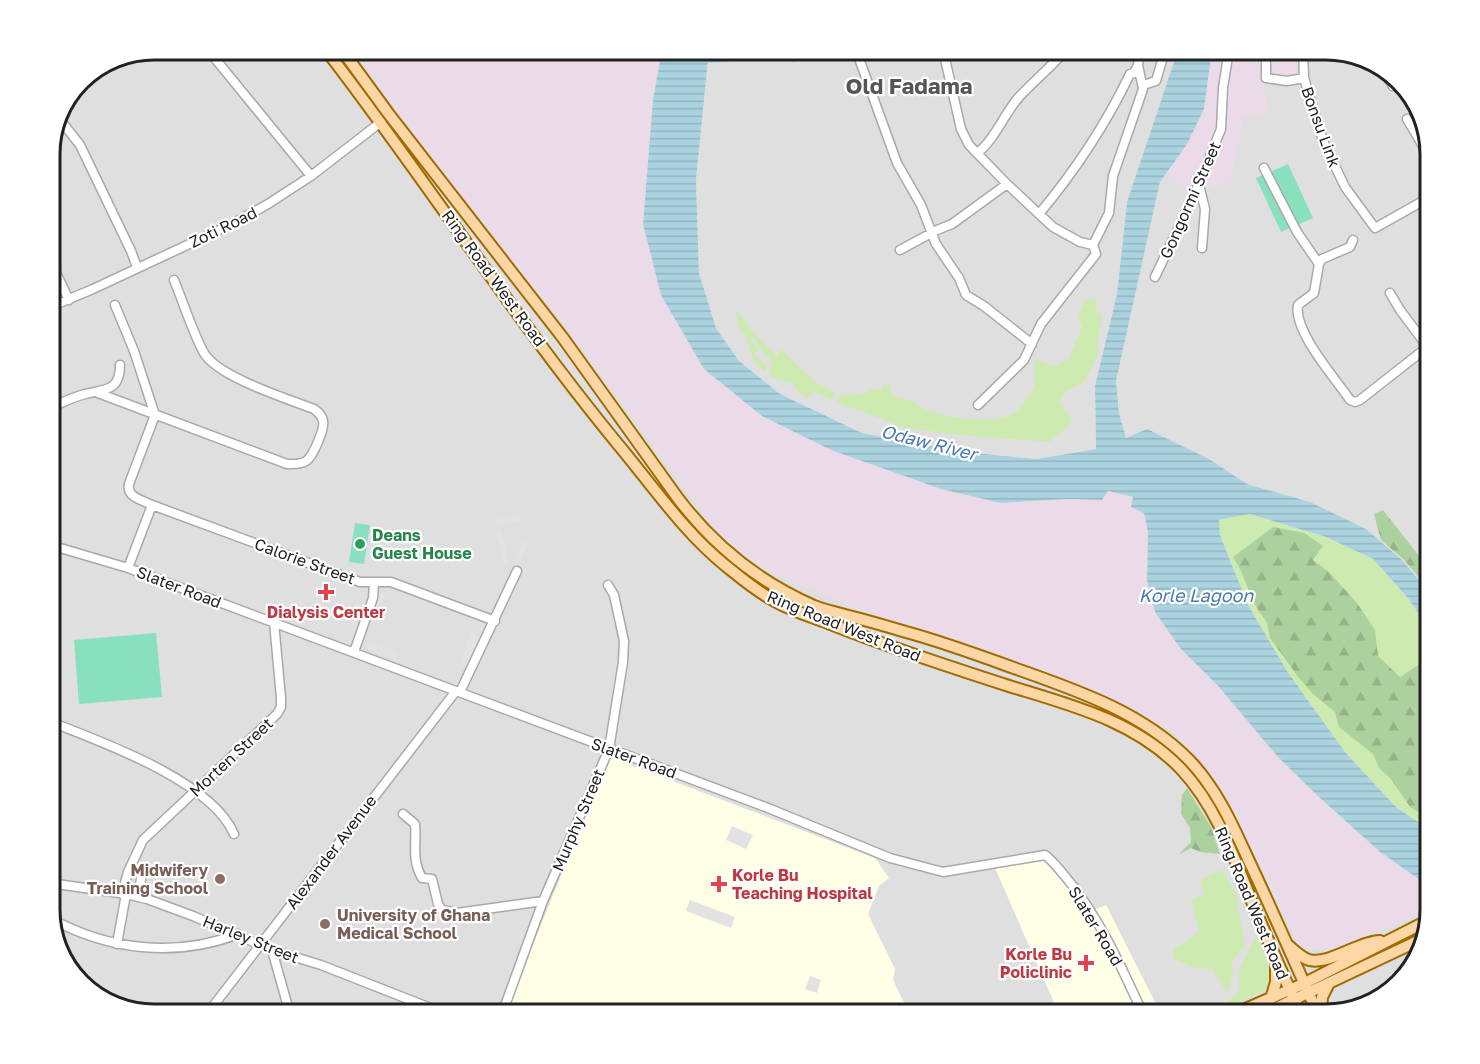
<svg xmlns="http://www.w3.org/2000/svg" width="1480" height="1064" font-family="'Golos Text',sans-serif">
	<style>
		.residential { fill: #e0dfdf }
		.industrial { fill: #ebdbe8 }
		.education { fill: #ffffe5 }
		.grass { fill: #cdebb0 }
		.forest { fill: url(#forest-firs) }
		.pitch { fill: #88e0be }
		.parking { fill: #e2e2e2 }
		.water { fill: url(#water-rules) }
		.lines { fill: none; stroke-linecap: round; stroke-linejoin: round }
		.stream { stroke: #aad3df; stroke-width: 2 }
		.minor-casing { stroke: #a9a9a9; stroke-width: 11 }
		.major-casing { stroke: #a06b00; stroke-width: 14 }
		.minor { stroke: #fff; stroke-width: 8 }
		.major { stroke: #fcd6a4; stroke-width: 10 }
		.leisure-dot { fill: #2e9e5b; stroke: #fff; stroke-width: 2 }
		.health-dot { fill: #e0444e; stroke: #fff; stroke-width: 2 }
		.education-dot { fill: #8d6e63; stroke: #fff; stroke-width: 2 }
		.labels { text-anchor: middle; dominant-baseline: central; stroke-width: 4.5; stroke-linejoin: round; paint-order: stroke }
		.street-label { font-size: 16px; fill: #222; stroke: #fff }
		.leisure-label { font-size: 16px; font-weight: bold; fill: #27864d; stroke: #fff; text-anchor: start }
		.health-label { font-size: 16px; font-weight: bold; fill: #be3a42; stroke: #fff }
		.education-label { font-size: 16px; font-weight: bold; fill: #785e54; stroke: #fff; text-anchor: end }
		.water-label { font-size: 18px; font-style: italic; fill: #4a7aab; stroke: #fff }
		.district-label { font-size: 22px; font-weight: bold; fill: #555; stroke: #fff }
		.rim { fill: none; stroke: #222; stroke-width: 3 }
	</style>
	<defs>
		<pattern id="forest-firs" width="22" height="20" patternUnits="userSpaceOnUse" patternTransform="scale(1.5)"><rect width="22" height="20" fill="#add19e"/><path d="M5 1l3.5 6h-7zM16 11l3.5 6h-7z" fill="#95b388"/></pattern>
		<pattern id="water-rules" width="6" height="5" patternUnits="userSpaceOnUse" patternTransform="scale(1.5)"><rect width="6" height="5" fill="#aad3df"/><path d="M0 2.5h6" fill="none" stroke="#92b5bf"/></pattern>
	</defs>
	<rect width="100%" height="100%" fill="#f2efe9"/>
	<path class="residential" d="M154 50H353L492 239 560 318 718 533 760 567 865 612 985 649 1092 690 1174 732 1223 791 1300 946 1329 951 1430 910 1409 973 1372 1004 1326 1014H154L91 993 63 962 50 916V147L60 108 85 76Z
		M709 50H1178L1127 202 1117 294 1095 386 1096 449 1036 459 955 451 862 433 780 394 739 361 716 328 699 273 696 180Z
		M1212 50H1326L1389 71 1420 108 1430 154V593L1402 560 1310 502 1247 484 1209 459 1126 438 1119 413 1116 381 1160 182 1187 144 1204 109Z"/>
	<path class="industrial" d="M353 50H662L653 99 643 224 763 416 1066 499 1102 500 1108 491 1133 497 1144 513 1148 532 1147 580 1180 648 1219 687 1320 798 1380 852 1430 887V910L1329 951 1300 946 1223 791 1174 732 1092 690 985 649 865 612 760 567 718 533 560 318 492 239Z
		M1215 50H1302V79L1268 82 1264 91 1268 112 1242 118 1239 142 1234 159 1232 182 1185 190 1164 169 1194 134 1204 112 1211 64Z"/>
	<path class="education" d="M609 757 875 858 889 878 879 886 868 914 895 969 893 980 906 1007 887 1014H505Z
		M1042 856 1075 886 1089 912 1106 905 1161 1014H1059L995 868Z"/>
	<path class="grass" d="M1092 299 1097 302 1096 310 1102 316 1097 346 1099 353 1084 382 1065 392 1059 403 1068 413 1072 422 1050 442 961 435 905 428 837 402 839 395 862 394 874 388 883 392 882 386 888 384 891 386 889 388C896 399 900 398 912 401 917 402 921 408 927 410 948 419 1001 426 1018 410 1024 404 1034 391 1035 382 1036 374 1033 370 1036 359L1051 365H1059L1069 358 1082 326 1078 318 1085 301Z
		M736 312 740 314 752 331 778 357V351H783L814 381 835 393 833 400 811 391 813 396 807 398 799 393 792 383 770 377 772 363 753 338 749 339 759 349 754 354 766 365 767 370 764 371 753 360 746 337 739 328Z
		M1248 514 1326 537 1373 559 1407 597 1430 630V830L1396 807 1345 752 1287 671 1248 605 1220 535 1219 520Z
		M1222 870 1236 894 1245 946 1232 961 1233 976 1227 993 1212 969 1196 968 1174 959 1173 949 1188 941 1199 931 1191 900 1205 894 1200 880Z
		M1255 937 1260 941 1270 970 1268 988 1233 1006 1226 1003 1239 991V970Z"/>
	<path class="forest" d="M1383 510 1430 570V590L1404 560 1381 540 1374 514Z
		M1273 527 1304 533 1323 546 1313 560 1329 572 1357 603 1375 630 1378 656 1400 677 1426 660 1430 668V819L1410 807 1391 779 1379 768 1373 754 1339 727 1335 712 1313 694 1299 678 1270 638 1267 623 1255 605 1240 569 1233 557Z
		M1187 788 1211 827 1220 854 1200 852 1191 848 1178 855 1191 842 1190 828 1181 814 1182 795Z"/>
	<path class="pitch" d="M1288 164 1313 218 1281 232 1256 178Z
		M355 523 370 525 364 564 349 562Z
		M156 633 162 697 79 704 74 640Z"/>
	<path class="parking" d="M520 514 522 520 497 526 495 520Z
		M501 530 509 565 504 566 496 531Z
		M523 541 528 543 518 565 513 562Z
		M380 593 385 595 374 625 368 623Z
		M471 632 483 637 469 667 460 663Z
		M369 640 399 652 396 660 366 648Z
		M732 826 753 835 746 849 726 840Z
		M690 900 735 917 731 928 686 911Z
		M810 976 821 980 817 993 805 989Z"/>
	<path class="water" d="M662 50H709L696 180 699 273 716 328 739 361 780 394 862 433 955 451 1036 459 1096 449 1095 386 1117 294 1127 202 1178 50H1212L1204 109 1187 144 1160 182 1116 381 1119 413 1126 438 1147 429 1209 459 1247 484 1310 502 1366 529 1402 560 1430 593V630L1407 597 1373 559 1326 537 1249 514 1219 520 1220 535 1248 605 1287 671 1345 752 1396 807 1430 830V887L1380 852 1320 798 1278 757 1219 687 1180 648 1155 612 1147 580 1148 532 1144 513 1131 507 1133 497 1108 491 1102 500 1066 499 1001 503 941 489 831 450 762 416 704 369 661 295 643 224 653 99Z"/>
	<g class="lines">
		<path class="stream" d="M705 62C727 61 740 61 759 50"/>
		<defs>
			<path id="minor" d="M208 50 311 176
				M856 50 897 163 921 205 936 244 959 278 966 295 984 306 1032 344
				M943 50 961 129 969 145 1007 184 1053 227 1080 242 1093 245
				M1266 50V78L1287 81 1304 78
				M1303 50 1304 78 1323 141 1345 187 1375 228 1430 197
				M794 56 806 50
				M1344 56 1358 61
				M1382 69 1393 86
				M80 82 92 73
				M1143 85 1156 81 1165 50
				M58 117 80 145 131 251 137 267
				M1407 119 1430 158
				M977 153C994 141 1004 114 1019 97 1034 81 1051 67 1066 50
				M1264 168 1297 232 1319 264
				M1199 185 1205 209 1202 248
				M1039 214C1075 171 1106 124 1130 74L1134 73 1138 65 1140 50
				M1353 240 1350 247 1322 259 1319 264 1314 293 1298 305C1293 331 1335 378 1350 400L1355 402 1360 400 1430 345
				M900 250 937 230 952 224 1007 184
				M50 260 69 300
				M1155 277 1196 191 1221 129 1223 88 1229 50
				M1390 293 1400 310 1430 350
				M115 305 134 351 155 415 129 484C126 497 142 500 152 505L360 582H391L495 621
				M50 307 93 289 230 225 268 204 311 176 381 122
				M98 393 287 464C293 464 300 465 306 461 313 457 325 428 323 421 322 415 318 412 314 409 288 399 218 377 204 353 192 331 184 304 174 280
				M978 405 1024 360 1041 324 1096 254 1093 245 1109 213 1113 176 1143 89 1138 65
				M50 408C61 403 73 397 85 394 104 389 120 392 120 365
				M50 545 128 568 768 808 890 858 943 872 1045 855C1052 860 1058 868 1064 875 1099 916 1121 966 1143 1014
				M128 568 152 505
				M354 652 373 598 374 583
				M460 692 517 571
				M50 724H56C107 744 212 782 234 834
				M403 814 415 824C417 844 411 859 422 878L432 879 438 904 442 910 457 913 543 901
				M128 872 142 873 138 897
				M50 883 126 894 147 899 193 916 272 950 321 965 446 1014
				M122 894 128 872 143 840 277 714 281 707V698L274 622
				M50 918C107 950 176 958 238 934
				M117 944 126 894
				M272 950 290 1014
				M207 1014 456 691
				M502 1014 543 901 609 749 623 662 624 641 614 595 608 585"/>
			<path id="major" d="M326 50C427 181 516 321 621 448 655 489 685 533 726 566 741 578 756 591 773 600 791 611 813 617 833 625 891 648 950 667 1009 686 1071 705 1136 721 1182 770 1218 809 1235 861 1255 909 1270 945 1285 980 1301 1014
				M342 50 388 113 563 338 677 497C713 545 759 582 814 606 824 610 835 612 845 615 865 620 886 626 906 632 943 642 978 655 1014 668 1076 690 1142 712 1189 760 1217 789 1233 826 1249 861 1273 912 1295 963 1318 1014
				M1289 946C1295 951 1302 958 1309 960 1330 965 1357 942 1380 941
				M1271 999 1276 982V967
				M1271 1013H1286L1293 1014
				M1234 1014 1303 984 1427 921
				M1263 1014 1420 940
				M1321 1014 1322 997 1328 985"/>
		</defs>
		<use href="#minor" class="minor-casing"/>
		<use href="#major" class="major-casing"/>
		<use href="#minor" class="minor"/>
		<use href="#major" class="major"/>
	</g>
	<circle class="leisure-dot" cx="360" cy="544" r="6"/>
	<g class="health-dot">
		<path d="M323 583h6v6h6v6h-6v6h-6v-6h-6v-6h6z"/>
		<path d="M716 875h6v6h6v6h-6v6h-6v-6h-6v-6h6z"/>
		<path d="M1083 954h6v6h6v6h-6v6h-6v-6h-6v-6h6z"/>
	</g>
	<g class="education-dot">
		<circle cx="220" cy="879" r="6"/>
		<circle cx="325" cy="924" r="6"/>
	</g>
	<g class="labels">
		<g class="street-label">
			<text transform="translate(1321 127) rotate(70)">Bonsu Link</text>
			<text transform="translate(1190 200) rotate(-66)">Gongormi Street</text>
			<text transform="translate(223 227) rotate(-26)">Zoti Road</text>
			<text transform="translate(494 278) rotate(54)">Ring Road West Road</text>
			<text transform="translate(305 561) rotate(20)">Calorie Street</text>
			<text transform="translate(179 587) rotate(21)">Slater Road</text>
			<text transform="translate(844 626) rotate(22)">Ring Road West Road</text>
			<text transform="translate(231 757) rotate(-43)">Morten Street</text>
			<text transform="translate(634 758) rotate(20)">Slater Road</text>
			<text transform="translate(578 820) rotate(-67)">Murphy Street</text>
			<text transform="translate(331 852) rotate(-53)">Alexander Avenue</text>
			<text transform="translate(1252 903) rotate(67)">Ring Road West Road</text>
			<text transform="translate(1096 926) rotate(59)">Slater Road</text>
			<text transform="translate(251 939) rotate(22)">Harley Street</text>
		</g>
		<g class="leisure-label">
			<text x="372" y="535">Deans<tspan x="372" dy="18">Guest House</tspan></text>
		</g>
		<g class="health-label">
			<text x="326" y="612">Dialysis Center</text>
			<text x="732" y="875" text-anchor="start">Korle Bu<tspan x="732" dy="18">Teaching Hospital</tspan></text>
			<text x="1072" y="954" text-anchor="end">Korle Bu<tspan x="1072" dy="18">Policlinic</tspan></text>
		</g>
		<g class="education-label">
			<text x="208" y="870">Midwifery<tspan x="208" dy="18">Training School</tspan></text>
			<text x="337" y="915" text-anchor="start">University of Ghana<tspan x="337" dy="18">Medical School</tspan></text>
		</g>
		<g class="water-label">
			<text transform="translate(929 442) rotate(14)">Odaw River</text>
			<text x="1196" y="595">Korle Lagoon</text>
		</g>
		<g class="district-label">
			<text x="909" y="85">Old Fadama</text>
		</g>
	</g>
	<path d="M0 0H1480V1064H0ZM154 60H1326A94 94 0 0 1 1420 154V910A94 94 0 0 1 1326 1004H154A94 94 0 0 1 60 910V154A94 94 0 0 1 154 60Z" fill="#fff" fill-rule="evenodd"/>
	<path class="rim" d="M154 60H1326A94 94 0 0 1 1420 154V910A94 94 0 0 1 1326 1004H154A94 94 0 0 1 60 910V154A94 94 0 0 1 154 60Z"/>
</svg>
